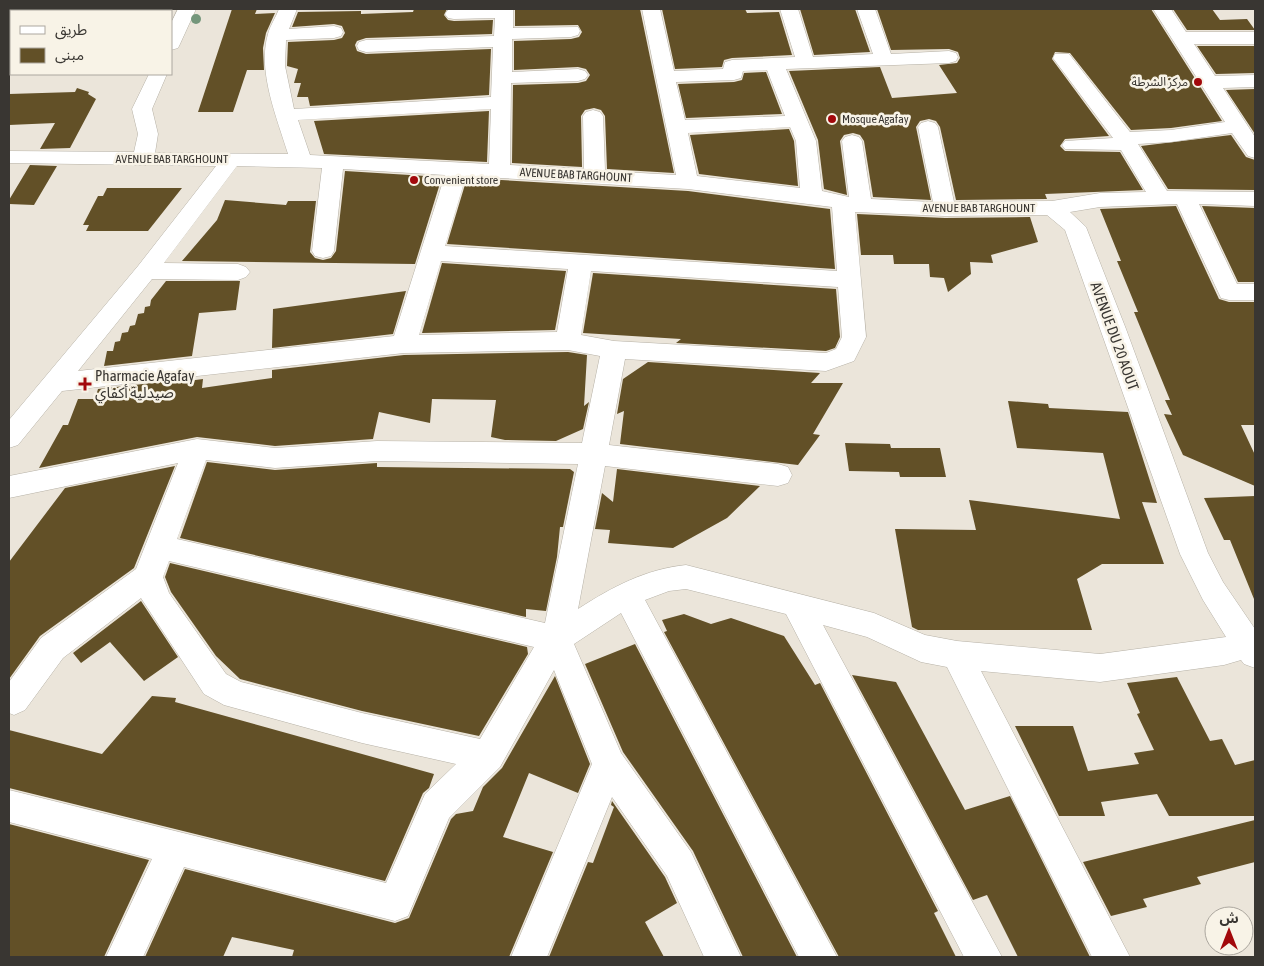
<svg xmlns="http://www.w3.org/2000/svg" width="1264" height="966" font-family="'Asap Condensed','Noto Sans Arabic',sans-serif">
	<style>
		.building { fill: #625027 }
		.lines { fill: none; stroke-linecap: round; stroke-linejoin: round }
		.minor-casing { stroke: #b6b1a6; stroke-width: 1 }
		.minor { fill: #fff; fill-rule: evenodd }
		.tree { fill: #74967b }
		.poi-dot { fill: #a2080b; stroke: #f8f3e7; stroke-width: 2 }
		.labels { text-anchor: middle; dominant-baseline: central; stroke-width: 5; stroke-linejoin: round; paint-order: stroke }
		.far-poi-label { font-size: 12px; fill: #393632; stroke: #f8f3e7; text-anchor: start }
		.far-street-label { font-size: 12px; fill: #393632; stroke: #f8f3e7 }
		.street-label { font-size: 15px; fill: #393632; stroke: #f8f3e7 }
		.poi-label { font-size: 15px; fill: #393632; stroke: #f8f3e7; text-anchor: start }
	</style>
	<rect width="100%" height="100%" fill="#ebe5da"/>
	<path class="building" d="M232 9H257L255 14 275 13 266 33 263 48 264 70H247L233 112H198Z
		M414 9H447L444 15 448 20 454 21 493 20 492 34 366 38 357 41 355 45 357 51 366 54 491 49 489 95 310 106 308 97H297L301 83H294L298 69 287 66 288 42 334 40 342 38 345 33 342 26 334 24 292 27 298 12 361 11V14L413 12Z
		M515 9H640L674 173 607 169 605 116 601 110 594 108 585 110 581 116 582 167 512 163 513 85 578 83 586 81 590 75 586 69 578 67 514 70V41L571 39 579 37 582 32 578 25 515 26Z
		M662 9H745L747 13 779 12 792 55 732 58 724 60 722 67 675 69Z
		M800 9H855L870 52 814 55Z
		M877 9H1151L1222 121 1171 128 1131 130 1070 53 1055 52 1052 59 1109 136 1065 139 1060 146 1065 151 1120 152 1143 190 1045 194 1047 199 956 200 940 127 936 121 929 119 920 121 916 127 931 200 873 197 864 141 860 135 853 133 844 135 840 141 847 195 824 189 818 140 789 71 880 67 892 98 957 93 939 65 957 63 960 58 958 52 949 49 891 50Z
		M1173 9H1212L1220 20 1247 19 1255 30H1187Z
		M1197 46H1255V73L1216 74Z
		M766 72 782 114 686 118 678 84 734 82 742 80 744 73Z
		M77 88 89 92 88 94 96 99 70 148 40 149 55 123 9 125V94L75 92Z
		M1255 89V134L1226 90Z
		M489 111 487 162 324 154 314 121Z
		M789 129 794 141 798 186 699 174 690 135Z
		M1231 135 1246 157 1255 160V190L1168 189 1141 146Z
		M30 165 57 166 34 205 9 204V200Z
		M345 171 442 177 415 264 182 261 217 220 225 200 286 205 288 201H316L310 252 315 258 323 260 331 258 336 251Z
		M467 178 688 191 830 209 835 269 447 244Z
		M107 188H182L148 231H86L89 225H83L98 196H103Z
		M1176 206 1219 299 1229 302H1255V425H1241L1255 455V486L1183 455 1164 414 1172 415 1165 400H1170L1134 312H1138L1117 261H1121L1100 209Z
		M1202 206 1255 208V282H1238Z
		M857 214 945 218 1030 217 1038 242 991 255 993 263 970 262 971 274 948 292 944 278 930 277 929 264H894L893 255H861Z
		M442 263 566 271 555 330 422 333Z
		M593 273 836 289 840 337 835 348 826 351 676 343 681 339 583 333Z
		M166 281H240L236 310 199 313 192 356 104 366 107 351H113L115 342 120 341 122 333 128 332 130 326 135 325 138 314 144 313 145 307 150 306 151 300Z
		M406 291 393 334 272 348 273 309Z
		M568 352 587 355 584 406 589 402 583 429 556 441 505 440 491 437 496 400 432 399 430 423 379 412 373 439 275 446 197 437 39 468 63 425H68L78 399H95L98 389 188 379V381L203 379 202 388 272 378V370L404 355Z
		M648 362 820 373 811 383H843L813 434 820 435 798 465 620 444 624 411 617 414 623 379Z
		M1008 401 1048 404 1049 408 1128 412 1157 503 1142 502 1164 564H1102L1077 579 1092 630H918L912 627 895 529 976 530 969 500 1120 519 1103 453 1017 448Z
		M845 443 890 444 891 448H940L946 477H900L899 472 849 471Z
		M207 462 275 470 377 463V467L570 469 574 472 563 527H560L557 557 546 611 526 609V617L180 538Z
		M175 466 134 568 40 636 9 679V562L65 488Z
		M617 469 760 486 727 518 673 548 608 543 610 530 595 529 602 493 613 502Z
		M1255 496V599H1254L1230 540H1224L1204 498Z
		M170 563 527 647 528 654 479 736 362 711 240 679 216 656 171 592 165 577Z
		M141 601 178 657 144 681 110 642 81 663 73 653Z
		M684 614 711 624 731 618 784 636 815 685 820 683 938 911 934 913 956 957H839L664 632 667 631 662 620Z
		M635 644 797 957H743L693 851 623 752 585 664Z
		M852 675 896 682 965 810 1010 796 1090 957H1018L987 895 973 900Z
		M555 676 590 764 578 793 529 773 503 837 553 852 509 957H292L294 950 232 937 223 957H145L185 869 395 923 409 918 451 819 456 814 473 811 483 787 502 768Z
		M1177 677 1210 741 1222 739 1235 765 1255 760V816H1169L1157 794 1101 802 1105 816H1059L1015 726H1073L1088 771 1139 764 1134 753 1154 750 1137 714 1140 713 1127 683Z
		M152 696 176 698 175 702 434 774 429 788 423 793 385 881 9 788V730L102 754Z
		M612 801 665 877 677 903 645 922 664 957H549L588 862 593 863 614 807 611 805Z
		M1255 820V862L1197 877 1201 884 1143 899 1147 907 1111 916 1083 862Z
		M9 824 149 860 104 957H9Z"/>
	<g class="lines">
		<defs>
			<path id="minor" d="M178 9H196L180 44 178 48 171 50V23Z
				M279 9H297L289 29 334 26 341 28 343 32 341 36 334 38 286 40 285 66 294 109 491 97 493 47 366 52 359 50 357 46 359 42 366 40 494 36 495 18 454 19 448 18 445 14 448 10 513 9V28L578 27 580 31 578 35 571 37 512 39V72L578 69 585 71 588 75 585 79 578 81 511 83 510 165 584 169 583 116 586 112 593 110 600 112 603 116 605 171 676 175 642 9H660L674 71 723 69 725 62 732 60 795 57 780 9H798L813 57 873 54 857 9H875L891 54 949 51 956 53 958 57 956 61 949 63 786 69 816 141 822 191 849 197 842 141 845 137 852 135 859 137 862 141 871 199 933 202 918 127 921 123 928 121 935 123 938 127 954 202 1052 201 1100 193 1146 192 1121 150 1065 149 1062 145 1065 141 1113 138 1053 58 1055 54H1069L1130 132 1171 130 1225 122 1153 9H1171L1186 32H1255V44H1194L1215 76 1255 75V87L1223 88 1255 137V158L1248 156 1232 133 1171 142 1138 144 1167 191 1255 192V206L1199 204 1237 284H1255V300H1229L1221 298 1177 204 1100 207 1070 212 1086 227 1126 329 1208 553 1223 582 1255 629V668L1244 664 1241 660 1224 665 1100 682 981 671 1130 957H1092L947 667 921 662 867 637 823 625 1002 957H964L786 614 686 589 669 591 645 600 837 957H799L621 613 574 644 621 753 691 852 741 957H704L667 876 612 797 547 957H511L592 764 554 670 500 767 449 818 408 916 395 921 184 867 143 957H106L152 859 9 822V790L386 883 425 794 456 764 362 743 224 705 204 694 141 598 63 658 25 710 14 715 9 713V682L41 638 136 569 178 463 9 498V476L197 439 275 448 377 441 582 443 600 356 568 350 404 353 62 391 18 445 9 448V420L138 266 216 166 9 163V151L134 152 138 134 132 109 149 74H167L152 109 158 134 155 153 288 154C277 118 257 71 268 34 270 26 276 17 279 9ZM767 70 785 116 685 120 676 82 734 80 741 78 743 71ZM491 109 489 164 310 155 298 120ZM790 127 796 141 800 188 697 176 688 133ZM237 166 322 168 312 251 315 256 323 258 331 256 334 251 343 169 445 175 394 336 78 371 152 279 238 280 246 277 250 272 246 267 238 264 164 263ZM466 176 688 189 832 207 837 271 445 246ZM855 212 945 216 1047 215 1065 230 1180 554 1203 600 1226 637 1100 654 957 641 925 635 874 613 686 565C646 569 612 587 578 609L605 466 778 486 788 483 792 475 788 467 778 464 609 445 625 359 826 371 854 361 866 337ZM441 261 568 269 557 332 419 335ZM591 271 838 287 842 337 836 349 826 353 614 341 581 335ZM206 460 275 468 377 461 578 464 545 623 177 539ZM169 561 534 647 480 739 362 713 241 682 226 674 169 593 163 577Z"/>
		</defs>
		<use href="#minor" class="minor-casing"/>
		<use href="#minor" class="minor"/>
	</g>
	<circle class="tree" cx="196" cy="19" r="5"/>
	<g class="poi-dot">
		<circle cx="1198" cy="82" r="5"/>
		<circle cx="832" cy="119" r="5"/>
		<circle cx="414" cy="180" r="5"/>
		<path d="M82.5 376.5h5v5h5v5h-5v5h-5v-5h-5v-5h5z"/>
	</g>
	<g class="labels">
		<g class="far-poi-label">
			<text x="1188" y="82" text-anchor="end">مركز الشرطة</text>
			<text x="842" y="119">Mosque Agafay</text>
			<text x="424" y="180">Convenient store</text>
		</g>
		<g class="far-street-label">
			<text x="172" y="159">AVENUE BAB TARGHOUNT</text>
			<text transform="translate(576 175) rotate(3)">AVENUE BAB TARGHOUNT</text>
			<text x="979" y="208">AVENUE BAB TARGHOUNT</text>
		</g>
		<g class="street-label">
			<text transform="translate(1115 336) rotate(70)">AVENUE DU 20 AOUT</text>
		</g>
		<g class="poi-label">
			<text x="95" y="375">Pharmacie Agafay<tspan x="95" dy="17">صيدلية أكفاي</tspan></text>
		</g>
	</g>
	<rect width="1264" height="966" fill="none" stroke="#393632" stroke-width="20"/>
	<rect x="10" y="10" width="162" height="65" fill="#f8f3e7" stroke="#aca79f"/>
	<rect x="20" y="26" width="25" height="8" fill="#ffffff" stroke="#aca79f"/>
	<text x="55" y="35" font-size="15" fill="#393632">طريق</text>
	<rect x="20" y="48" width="25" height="15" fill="#625027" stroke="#aca79f"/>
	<text x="55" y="60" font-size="15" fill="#393632">مبنى</text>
	<g transform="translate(1229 931)"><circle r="24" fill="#f8f3e7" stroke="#aca79f"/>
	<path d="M0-4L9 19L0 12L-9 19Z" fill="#a2080b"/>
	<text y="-8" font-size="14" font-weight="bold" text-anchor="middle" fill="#393632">ش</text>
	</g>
</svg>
